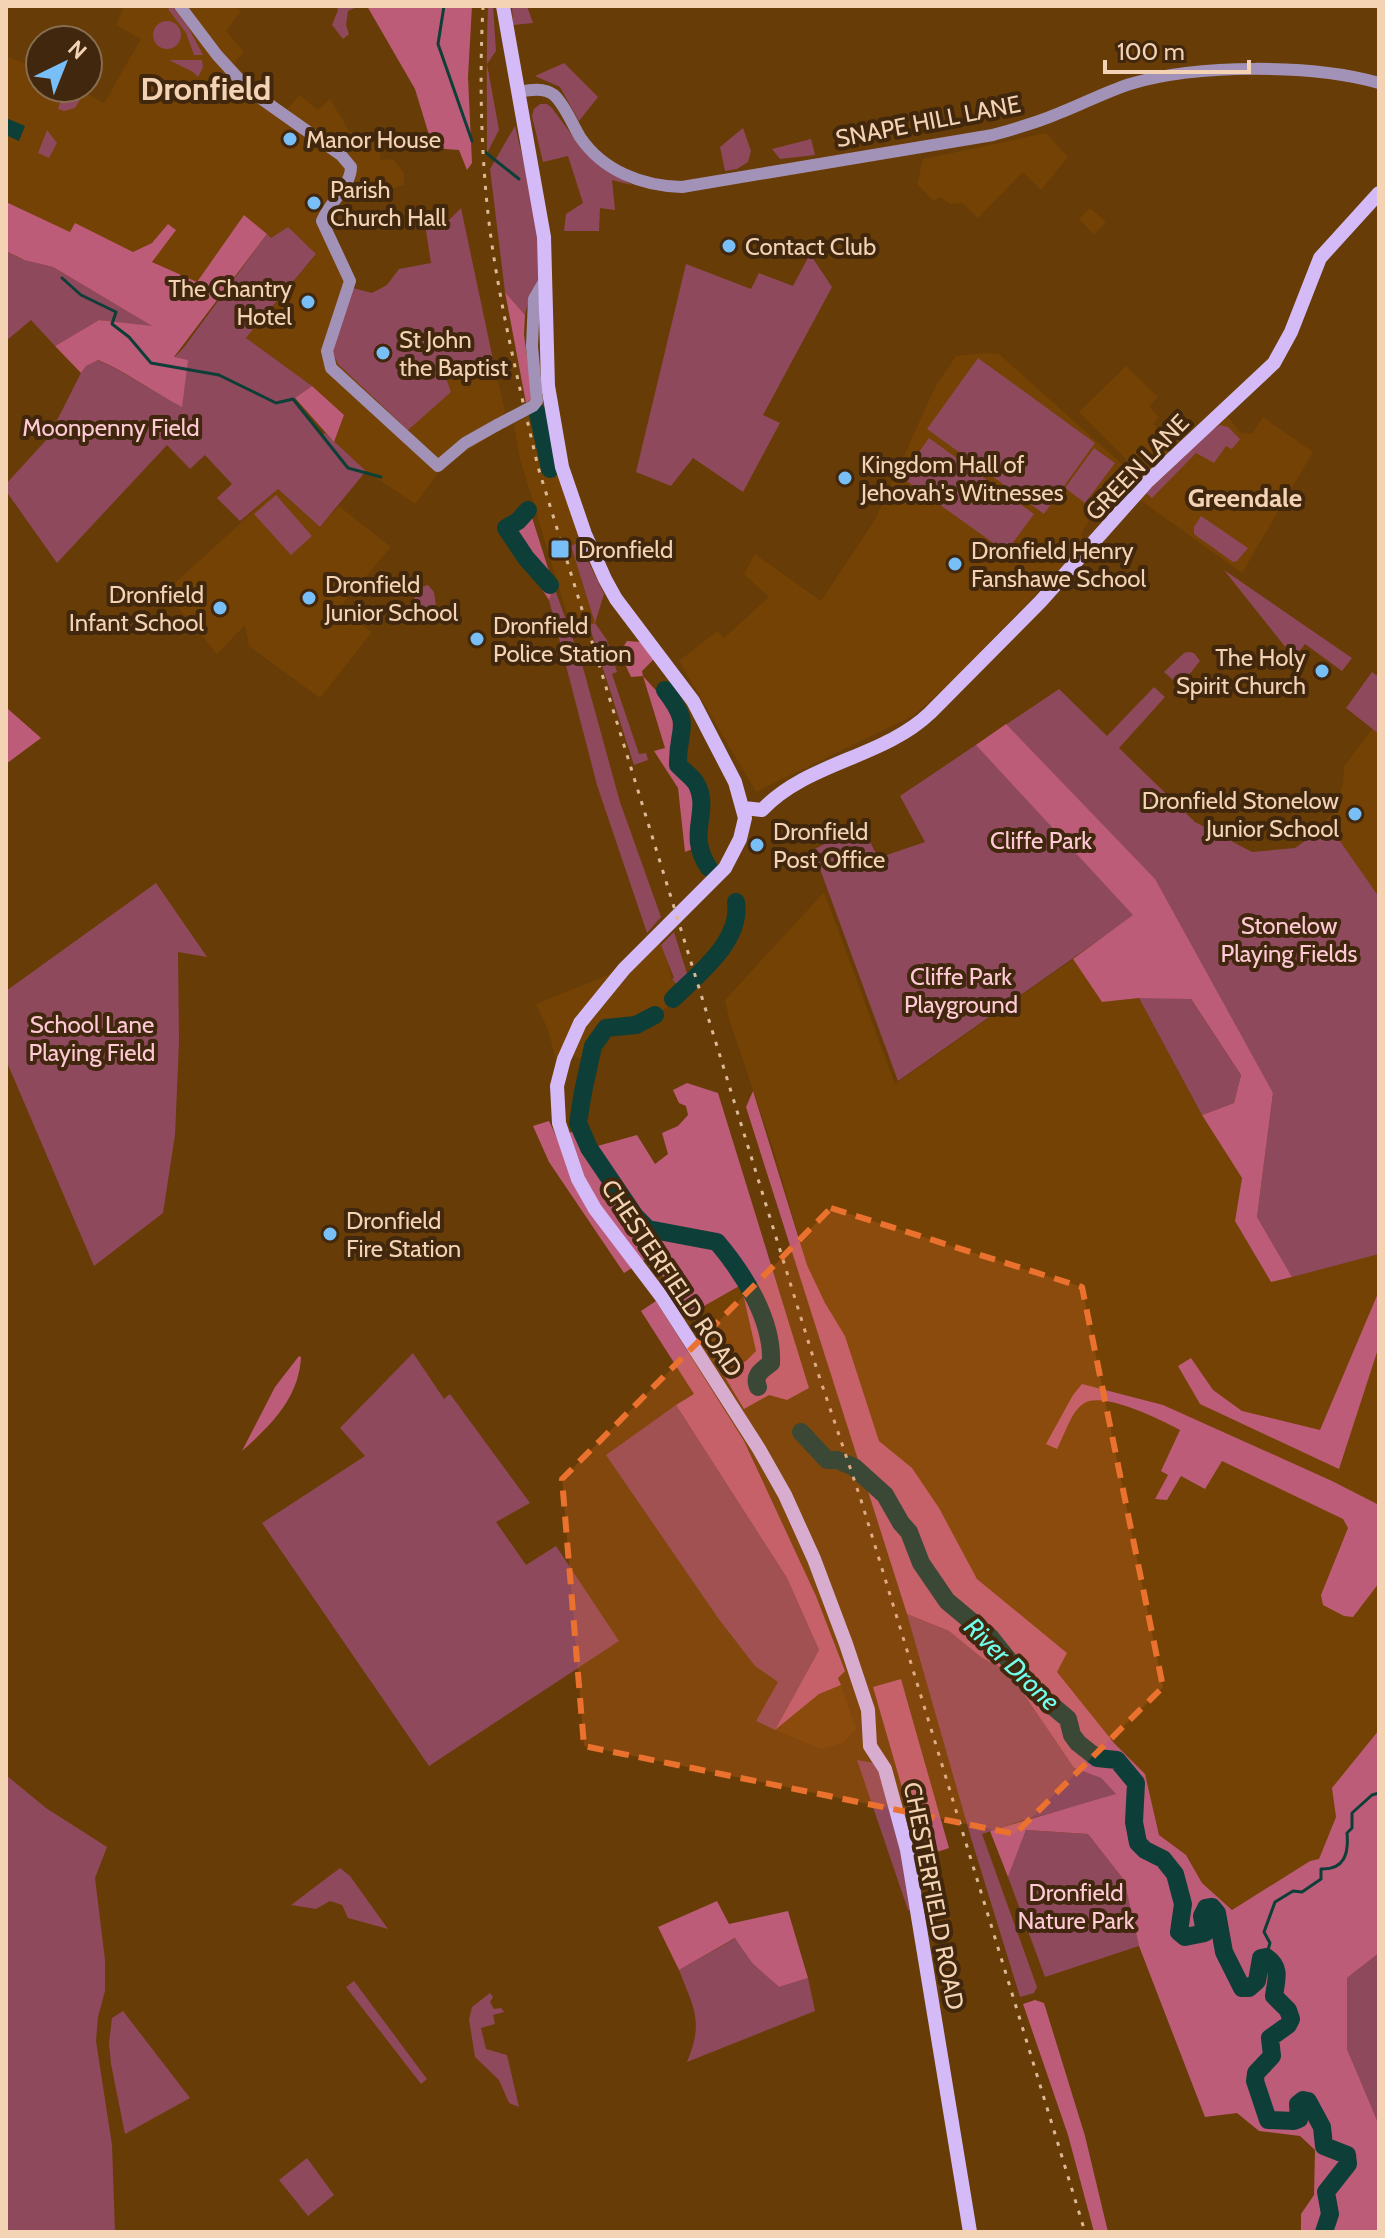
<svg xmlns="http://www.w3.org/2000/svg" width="1385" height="2238" font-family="Cabin,sans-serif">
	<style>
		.built { fill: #734204 }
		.green { fill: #8f495c }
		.forest { fill: #bd5c78 }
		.water { fill: #0e3e38 }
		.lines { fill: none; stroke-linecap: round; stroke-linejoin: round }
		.stream { stroke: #0e3e38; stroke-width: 3 }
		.river { stroke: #0e3e38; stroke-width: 18 }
		.tertiary { stroke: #a292b8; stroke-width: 12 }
		.secondary { stroke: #d4bbf7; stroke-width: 14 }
		.rail { stroke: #dcb997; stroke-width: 3; stroke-dasharray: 4 8; stroke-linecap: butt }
		.tertiary-bridge { stroke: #a292b8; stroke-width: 12 }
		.marked { fill: #ea712e; fill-opacity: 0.2; stroke: #ea712e; stroke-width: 6; stroke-dasharray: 16 10; stroke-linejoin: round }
		.poi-dot { fill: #78bff7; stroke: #40270d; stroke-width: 3 }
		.labels { text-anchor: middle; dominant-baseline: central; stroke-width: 8; stroke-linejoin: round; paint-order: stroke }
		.street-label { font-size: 24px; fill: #f4d3b5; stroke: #40270d }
		.poi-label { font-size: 24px; fill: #f4d3b5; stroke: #40270d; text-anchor: start }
		.park-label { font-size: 24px; fill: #ffc9d5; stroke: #40270d }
		.neighbourhood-label { font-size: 26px; font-weight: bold; fill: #f4d3b5; stroke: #40270d }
		.water-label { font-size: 26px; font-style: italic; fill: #71feec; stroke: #40270d }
		.district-label { font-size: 32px; font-weight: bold; fill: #f4d3b5; stroke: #40270d }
	</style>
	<rect width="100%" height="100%" fill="#673c06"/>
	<path class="built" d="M124 6H231L241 11 226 31 244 52 233 64 286 110 300 95 318 110 330 99 350 132 377 133 381 160 393 159 404 173V185L392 189 372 187 352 181 328 221 356 281 332 351 445 378 495 369 505 411 491 436 445 464 415 504 366 471 334 442 344 415 312 386 246 338 316 255 271 238 244 215 197 283 75 224 70 232 6 202V56L40 70V88H77L104 103 141 39 116 25Z
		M1046 133 1068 157 1041 190 1023 172 978 218 962 203 951 204 939 197 934 201 917 184 923 159Z
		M1090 208 1106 222 1094 235 1079 219Z
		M982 353 999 354 1122 464 1081 534 1086 542 952 681 913 716 756 792 679 661 717 631 724 638 769 597 744 574 755 554 821 601 876 518 935 387 956 356Z
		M1126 366 1158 397 1149 406 1159 417 1153 424 1178 449 1225 413 1241 433 1252 434 1263 417 1313 452 1242 573 1140 500 1151 484 1079 412Z
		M543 402 579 542 571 547 596 623 573 634 520 459 514 424 532 415Z
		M278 489 320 527 339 506 391 547 340 607 372 632 320 698 249 646 245 625 217 654 165 592Z
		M1373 728 1379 734V897L1326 821 1336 808 1343 783 1344 766Z
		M824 892 895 1084 1073 959 1102 1002 1139 998 1202 1115 1242 1178 1235 1221 1271 1282 1379 1254V1730L1333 1788 1336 1817 1319 1859 1310 1861 1232 1910 1202 1883 1186 1855 1159 1835 1145 1774 1114 1743 1057 1672 1067 1653 977 1579 912 1469 879 1441 845 1336 825 1303 807 1265 773 1149 729 1019 725 1000Z
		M651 937 664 947 672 980 684 994 646 1023 628 1028 607 1029 595 1063 569 1055 559 1061 556 1060 548 1030 536 1004 615 972Z
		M741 1284 756 1351 746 1361 723 1374 690 1314Z
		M841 1685 856 1729 843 1743 821 1749 775 1730 819 1694Z"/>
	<path class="green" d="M172 6 188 27 203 55H194L186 33 168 9Z
		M336 6H359L348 11 346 25 349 34 343 39 332 25 338 10Z
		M488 6H493L496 51 487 64 499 130 487 153C487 104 486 55 488 6Z
		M512 6H527L533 23 513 25Z
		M153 35a14 14 0 1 1 28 0a14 14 0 1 1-28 0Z
		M169 60H202L203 67 198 77 193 72Z
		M564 63 598 97 579 121 560 87 535 76Z
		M72 88 83 95 75 108 64 111 58 109 63 92 68 94Z
		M540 104H547L552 108C582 148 587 160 632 185L612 180 615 210 600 208 599 231H564L566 214 583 203 568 156 543 162 532 116 534 109Z
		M515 126C526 173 543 225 539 274 538 288 527 300 525 315L505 292 490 169Z
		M743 128 751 151 748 162 737 169 725 171 720 147Z
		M47 130 57 143 49 158 38 153Z
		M811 139 815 155 780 159 772 149Z
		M461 208 495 369 446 378 451 392 408 430 338 364 332 351 353 288 372 293 387 285 399 269 431 263 424 218C444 230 446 223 461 208Z
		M288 227 316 254 246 338 312 386 294 399 322 436 325 433 366 471 320 527 278 489 240 521 217 498 232 484 205 455 190 469 167 445 57 563 6 491V484L48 438 81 373 86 366 97 360C127 372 152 392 181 406L187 360 174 358 185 346 267 234 271 238Z
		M6 251 21 259 53 267 154 327 99 320 55 346 31 320 6 341Z
		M810 254 832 287 763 415 780 423 743 492 693 458 671 486 636 472 686 264 751 289 759 273 793 286Z
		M978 358 1095 443 1044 514 927 429Z
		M1220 425 1228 427 1240 439 1232 449 1226 446 1214 463 1196 453 1152 498 1146 493 1212 430Z
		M929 438 1034 514 1006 552 901 477Z
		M1094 448 1115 463 1085 503 1065 488Z
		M276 495 312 536 291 555 254 514Z
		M1201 516 1248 548 1237 561 1233 562 1194 534V527Z
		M579 542 604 594 595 623 607 640 617 672 612 674 639 754 646 753 648 760 634 765 589 625 595 623 571 546Z
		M1224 570 1352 658 1342 671 1305 644 1294 658Z
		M428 585 434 592 438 619 407 609 422 587Z
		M554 587 582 664 620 802 661 917 647 933 597 785 549 600Z
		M1189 652 1194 653 1200 661 1180 686 1164 672 1184 653Z
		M1372 672 1379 677V734L1346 708Z
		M1154 687 1165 697 1119 748 1195 822 1252 852 1295 848 1319 831 1326 821 1379 897V1254L1292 1277 1257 1217 1273 1093 1133 916 898 1081 813 850 862 825 878 858 925 842 900 796 1059 689 1107 736Z
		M156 883 207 957 178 952 179 1042 175 1135 163 1213 94 1266 6 1060V991Z
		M674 932 691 986 684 994 672 979 674 978 661 945Z
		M1139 998H1190L1241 1075 1234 1103 1202 1115Z
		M413 1353 444 1399 450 1394 530 1503 496 1522 526 1565 556 1546 619 1641 429 1766 262 1523 365 1456 340 1428Z
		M676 1405 787 1578 819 1650 775 1730 756 1721 778 1682 755 1666 718 1618 606 1455Z
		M907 1614 949 1631 982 1658 1008 1671 1074 1768 1101 1778 1117 1795 1021 1821 982 1834 1037 1987 1034 1993 1020 1997 971 1838Z
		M857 1760 874 1763 879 1771 902 1854 912 1910H908Z
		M6 1775 46 1808 107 1847 95 1878 105 1960V1991L98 2017 96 2041 112 2145 115 2232H6Z
		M1026 1830 1088 1834 1124 1880 1139 1946 1045 1977 1008 1877Z
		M340 1868 350 1876 388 1929 348 1918 342 1905 330 1901 316 1909 291 1905Z
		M736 1938 752 1963 779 1987 808 1978 815 2011 687 2062C704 2021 694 2009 679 1970Z
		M1379 1953V2125L1347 2049V1978Z
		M354 1981 427 2079 421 2084 346 1987Z
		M490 1993 493 1997 490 2002 494 2009 501 2008 504 2012 493 2015 495 2024 481 2028 486 2049 507 2055 519 2107 509 2103 499 2080 475 2057 469 2019 472 2007Z
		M123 2011 190 2098 125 2134 111 2064 109 2043 112 2018Z
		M307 2158 334 2195 308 2216 279 2180Z"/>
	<path class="forest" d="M367 6H472L468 77 472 163 467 170 459 150 433 148 415 89Z
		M6 202 70 232 75 223 133 252 152 243 168 224 176 230 152 262 197 282 244 215 267 234 174 357 188 360 182 407C153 392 127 372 98 360L86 366 81 373 55 346 99 320 152 326 53 267 24 260 6 251Z
		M505 292 525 315 524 335 532 392 531 399 526 403Z
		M312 386 344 415 334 442 295 398Z
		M528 505 554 587 549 600 501 526Z
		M627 641 641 642 654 659 642 671 643 676 659 694 665 690C694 728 677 726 678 765 711 798 694 806 705 844L685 852 678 788 654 751 665 748 643 676 631 677C626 666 618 652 627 641Z
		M8 709 41 738 6 764V710Z
		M1006 724 1155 879 1273 1093 1257 1217 1292 1277 1271 1282 1235 1221 1242 1178 1202 1115 1234 1103 1241 1075 1191 999 1139 998 1102 1002 1073 959 1133 915 976 745Z
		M687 1083 718 1093 809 1388 787 1400 769 1395 744 1409 723 1374 746 1361 756 1351 741 1285 690 1314 649 1257 624 1273 549 1162 533 1126 549 1121 557 1138 586 1126 594 1147 637 1135 655 1164 668 1154 662 1133 678 1126 688 1115 686 1106 679 1103 673 1090Z
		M753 1091 807 1265 825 1303 845 1336 879 1441 912 1468 939 1508 977 1579 1067 1653 1057 1672 1114 1743 1145 1774 1159 1835 1186 1855 1202 1883 1232 1910 1310 1861 1319 1859 1336 1817 1332 1788 1379 1730V1953L1347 1978V2049L1379 2125V2232H1301V2214L1314 2195 1315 2150 1300 2136 1259 2131 1237 2113 1205 2117 1139 1946 1124 1880 1088 1834 1026 1830 1008 1877 990 1831 1116 1794 1101 1778 1074 1768 1008 1671 982 1658 949 1631 907 1614 746 1107Z
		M1379 1291V1346L1339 1469 1200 1404 1178 1366 1191 1358 1213 1390 1242 1411 1320 1430Z
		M656 1301 744 1441 816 1596 845 1671 838 1678 841 1685 819 1694 775 1730 819 1650 787 1578 676 1405 694 1394 641 1311Z
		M299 1356 301 1357C299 1398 271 1425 242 1451L275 1387Z
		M1082 1384 1163 1405 1332 1481 1379 1505V1583L1353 1617 1344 1616 1323 1605 1321 1595 1348 1528 1343 1519 1222 1461 1205 1489 1181 1476 1167 1500 1155 1499 1168 1475 1161 1471 1180 1430C1161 1420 1102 1390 1083 1404 1071 1412 1064 1436 1057 1449L1046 1444 1073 1395Z
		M901 1679 949 1848 922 1857 873 1687Z
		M717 1901 729 1924 788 1911 808 1978 779 1987 752 1963 735 1938 679 1970 658 1927Z
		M1035 2000 1044 2003 1085 2136 1108 2232H1094L1068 2135 1023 2004Z"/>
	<path class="water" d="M6 118 25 126 19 141 6 135Z"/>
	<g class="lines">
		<path class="stream" d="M444 6 438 44 472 141
			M485 152 519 179
			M62 278 81 295 116 312 112 324 129 337 151 363 219 375 276 403 293 399 348 468 381 477
			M1266 1957 1270 1943 1264 1932 1275 1902 1293 1891 1302 1892 1321 1879V1869C1344 1870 1349 1854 1347 1833L1352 1828V1813L1372 1795 1379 1793"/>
		<path class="river" d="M538 413 550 469
			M528 510 518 521 506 528 526 558 550 585
			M665 690C694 728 677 726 678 765 684 771 692 777 696 783 712 812 685 833 709 868
			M673 999C698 974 742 941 736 902
			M655 1015 636 1025 606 1028 593 1046 583 1092 578 1123 589 1148 635 1216 648 1229 717 1242C744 1274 773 1320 771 1363 762 1370 753 1375 758 1387
			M801 1432 827 1460H837L854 1467 885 1495 901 1523 909 1532 921 1563 947 1601 990 1637 1031 1688 1068 1719 1072 1735 1078 1743 1097 1758 1117 1760 1136 1783 1134 1822 1138 1843 1145 1850 1163 1859 1175 1874 1183 1904 1179 1932 1185 1937 1205 1933 1202 1916 1206 1908 1212 1907 1217 1913 1224 1952 1242 1988H1249L1257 1981 1261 1958 1266 1957C1282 1968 1276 1980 1274 1996L1288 2010 1291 2019 1288 2025 1270 2038 1272 2056 1256 2073 1255 2081 1268 2120 1294 2121 1299 2119 1298 2104 1303 2100 1308 2101 1322 2127 1324 2146 1347 2155 1348 2164 1326 2192 1330 2214 1324 2232"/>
		<path class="tertiary" d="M180 6 217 55 249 90 341 155 351 167C351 186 329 203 322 221L350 281 327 351 331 368 438 466 465 443 497 425
			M518 92C529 90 544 87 554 95 565 105 572 124 580 137 603 171 642 186 682 187L993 135C1014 129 1036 123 1057 114 1081 105 1105 92 1130 84 1197 64 1313 64 1379 83
			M532 346 534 299 545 280"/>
		<path class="secondary" d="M503 6 544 237 548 386 562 467 585 534 605 579 616 599 693 701 735 782 745 818 740 839 725 868 624 969 580 1023 564 1059 557 1086 559 1123 578 1179 595 1209 661 1296 759 1449 785 1495 814 1559 846 1644 868 1710 870 1746 885 1769 907 1850 970 2232
			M744 808 762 810C807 762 883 758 930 713L1041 601 1146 483 1274 363 1291 332 1320 258 1379 193"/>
		<path class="rail" d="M483 6C479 82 481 169 492 245 503 320 521 393 538 467L818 1373 861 1500 1085 2232"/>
		<path class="tertiary-bridge" d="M497 425 533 406 537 401 532 346"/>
	</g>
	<path class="marked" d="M831 1208 1082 1287 1163 1687 1015 1834 584 1746 562 1479Z"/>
	<g class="poi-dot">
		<circle cx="290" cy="139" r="8"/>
		<circle cx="314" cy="203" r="8"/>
		<circle cx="729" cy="246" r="8"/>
		<circle cx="308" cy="302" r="8"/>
		<circle cx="383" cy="353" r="8"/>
		<circle cx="845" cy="478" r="8"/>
		<rect x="550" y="539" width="20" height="20" rx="4"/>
		<circle cx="955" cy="564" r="8"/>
		<circle cx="309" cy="598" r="8"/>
		<circle cx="220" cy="608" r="8"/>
		<circle cx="477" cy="639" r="8"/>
		<circle cx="1322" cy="671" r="8"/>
		<circle cx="1355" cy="814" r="8"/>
		<circle cx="757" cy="845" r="8"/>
		<circle cx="330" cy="1234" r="8"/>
	</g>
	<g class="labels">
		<g class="street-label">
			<text transform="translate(928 121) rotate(-11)">SNAPE HILL LANE</text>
			<text transform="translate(1137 467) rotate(-46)">GREEN LANE</text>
			<text transform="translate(672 1278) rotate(56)">CHESTERFIELD ROAD</text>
			<text transform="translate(934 1896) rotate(79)">CHESTERFIELD ROAD</text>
		</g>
		<g class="poi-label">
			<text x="306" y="139">Manor House</text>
			<text x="330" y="189">Parish<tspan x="330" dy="28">Church Hall</tspan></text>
			<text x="745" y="246">Contact Club</text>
			<text x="292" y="288" text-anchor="end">The Chantry<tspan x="292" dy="28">Hotel</tspan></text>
			<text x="399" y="339">St John<tspan x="399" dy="28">the Baptist</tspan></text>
			<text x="861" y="464">Kingdom Hall of<tspan x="861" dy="28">Jehovah's Witnesses</tspan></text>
			<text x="578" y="549">Dronfield</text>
			<text x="971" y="550">Dronfield Henry<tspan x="971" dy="28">Fanshawe School</tspan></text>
			<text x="325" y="584">Dronfield<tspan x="325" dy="28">Junior School</tspan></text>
			<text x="204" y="594" text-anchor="end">Dronfield<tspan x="204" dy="28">Infant School</tspan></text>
			<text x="493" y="625">Dronfield<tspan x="493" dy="28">Police Station</tspan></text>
			<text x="1306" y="657" text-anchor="end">The Holy<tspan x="1306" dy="28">Spirit Church</tspan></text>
			<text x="1339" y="800" text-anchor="end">Dronfield Stonelow<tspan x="1339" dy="28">Junior School</tspan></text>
			<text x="773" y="831">Dronfield<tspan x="773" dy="28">Post Office</tspan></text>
			<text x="346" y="1220">Dronfield<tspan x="346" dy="28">Fire Station</tspan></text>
		</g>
		<g class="park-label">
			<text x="111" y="427">Moonpenny Field</text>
			<text x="1041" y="840">Cliffe Park</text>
			<text x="1289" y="925">Stonelow<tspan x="1289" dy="28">Playing Fields</tspan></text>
			<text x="961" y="976">Cliffe Park<tspan x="961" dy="28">Playground</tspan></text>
			<text x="92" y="1024">School Lane<tspan x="92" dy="28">Playing Field</tspan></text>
			<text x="1076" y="1892">Dronfield<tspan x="1076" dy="28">Nature Park</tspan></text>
		</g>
		<g class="neighbourhood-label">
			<text x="1245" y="498">Greendale</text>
		</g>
		<g class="water-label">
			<text transform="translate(1012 1664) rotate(44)">River Drone</text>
		</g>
		<g class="district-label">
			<text x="206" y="88">Dronfield</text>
		</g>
	</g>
	<rect width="1385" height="2238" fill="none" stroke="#f4d3b5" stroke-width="16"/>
	<g transform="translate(64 64) rotate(43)"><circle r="38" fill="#40270d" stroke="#886c50" stroke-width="2"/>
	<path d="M0-6L14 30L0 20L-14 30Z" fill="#78bff7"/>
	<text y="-12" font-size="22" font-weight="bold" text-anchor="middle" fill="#f4d3b5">N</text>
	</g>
	<path d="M1105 60v12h144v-12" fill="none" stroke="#f4d3b5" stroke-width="4"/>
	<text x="1117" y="60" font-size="24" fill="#f4d3b5" stroke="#40270d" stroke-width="6" paint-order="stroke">100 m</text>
</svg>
